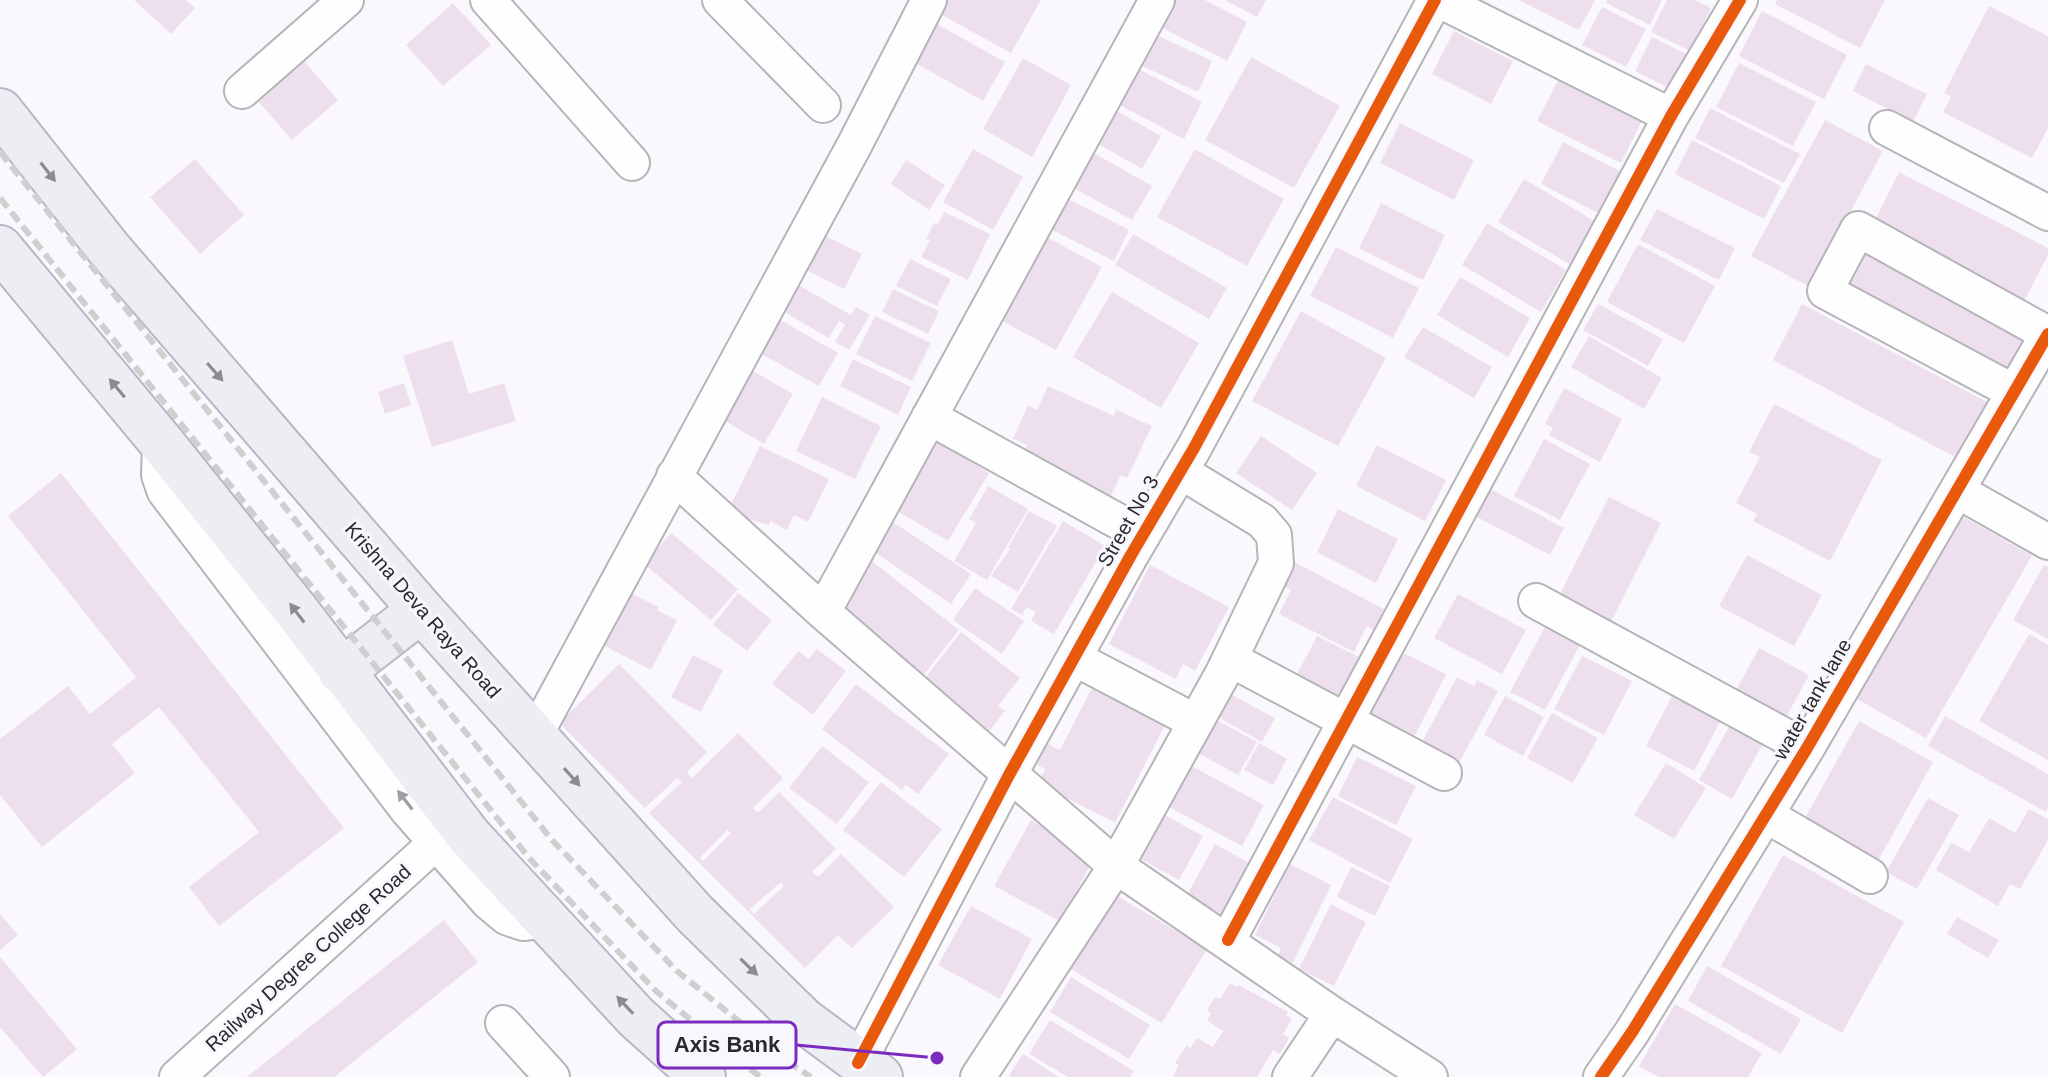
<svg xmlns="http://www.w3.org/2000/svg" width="2048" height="1077" font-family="Arial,sans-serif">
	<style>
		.building { fill: #eedfee; fill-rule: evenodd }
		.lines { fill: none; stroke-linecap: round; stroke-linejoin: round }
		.minor-casing { stroke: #b5b4b8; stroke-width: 38 }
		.tertiary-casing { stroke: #b5b4b8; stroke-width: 46 }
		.primary-casing { stroke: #b5b7c4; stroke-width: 48 }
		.minor { stroke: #fefeff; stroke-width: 34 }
		.tertiary { stroke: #fefeff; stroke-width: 42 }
		.primary { stroke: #eceef4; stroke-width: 44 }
		.rail { stroke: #d0cfd0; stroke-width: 6; stroke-dasharray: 12 6; stroke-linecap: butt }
		.cycleway-casing { stroke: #f9f7fe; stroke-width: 17 }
		.cycleway { stroke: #e8590c; stroke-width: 12 }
		.oneway { fill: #8b8c91 }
		.oneway2 { fill: #9f9ea1 }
		.labels { text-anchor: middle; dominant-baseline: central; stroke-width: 6; stroke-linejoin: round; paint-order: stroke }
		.street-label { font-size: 20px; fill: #2a292e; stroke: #f9f7fe }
		.leader { fill: none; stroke: #7b2cbf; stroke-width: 3 }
		.callout-dot { fill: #7b2cbf; stroke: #f9f7fe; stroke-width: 3 }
		.callout { fill: #f9f7fe; stroke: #7b2cbf; stroke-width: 3 }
		.callout-label { font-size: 22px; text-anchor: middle; font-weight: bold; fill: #2a292e }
	</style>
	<rect width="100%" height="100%" fill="#faf8fd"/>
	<path class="building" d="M134 0H186L195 8 171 34Z
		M937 0H1041L1011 53 931 9Z
		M1175 0H1205L1247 22 1227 61 1161 27Z
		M1225 0H1266L1257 17Z
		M1519 0H1595L1579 30Z
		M1607 0H1662L1650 25 1606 3Z
		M1667 0H1695L1711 8 1690 51 1651 32Z
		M1777 0H1885L1860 48 1775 4Z
		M453 3 491 45 443 86 406 45Z
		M1989 6 2048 36V128L2032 158 1943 112 1951 97 1944 93Z
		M1602 7 1646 29 1626 67 1582 45Z
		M1762 11 1847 55 1824 99 1739 56Z
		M926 18 1005 62 983 101 905 57Z
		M1454 31 1513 61 1491 104 1432 74Z
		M1152 33 1212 61 1198 92 1138 64Z
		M1652 37 1688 55 1671 89 1635 71Z
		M1251 57 1340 106 1294 188 1205 140Z
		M1023 58 1071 85 1032 157 983 129Z
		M303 60 338 100 292 140 257 100Z
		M1739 63 1816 102 1793 146 1716 107Z
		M1866 64 1927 94 1913 122 1853 91Z
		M1131 65 1202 102 1184 139 1112 101Z
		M1561 75 1644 117 1621 163 1537 121Z
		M1110 107 1161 136 1142 169 1091 140Z
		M1710 108 1800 154 1784 183 1695 138Z
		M1825 120 1883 151 1810 287 1751 256Z
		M1400 123 1474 160 1454 200 1380 163Z
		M1692 140 1781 186 1764 219 1675 174Z
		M1563 142 1622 172 1600 214 1541 184Z
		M973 149 1023 177 993 230 943 202Z
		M1195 149 1284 199 1247 266 1157 217Z
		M1092 152 1152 186 1132 220 1072 187Z
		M195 159 244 215 200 254 150 197Z
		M906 160 945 185 929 210 891 184Z
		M1899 172 2048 248V255L2021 307 1870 230Z
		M1524 179 1596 222 1571 265 1498 222Z
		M1060 195 1129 230 1114 261 1044 226Z
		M1381 203 1445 235 1423 280 1359 248Z
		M1657 209 1735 248 1719 280 1640 240Z
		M944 212 990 234 968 280 921 257 930 240 926 239 934 223 938 224Z
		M1487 223 1566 270 1541 312 1462 265Z
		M815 231 862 254 844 289 797 265Z
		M1039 233 1102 267 1056 350 993 316Z
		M1133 234 1227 288 1209 319 1115 265Z
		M1860 239 2029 328 2001 382 1831 293Z
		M1638 244 1715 286 1684 343 1607 302Z
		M1336 247 1419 288 1393 338 1310 296Z
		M910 259 951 279 937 306 896 286Z
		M1460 277 1530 318 1508 357 1437 315Z
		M795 283 851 315 856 307 870 315 849 350 835 342 845 325 839 321 829 338 779 309Z
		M893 289 939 311 928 334 882 312Z
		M1112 292 1199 343 1161 408 1073 357Z
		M1598 304 1663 339 1648 366 1583 330Z
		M1802 304 1987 402 1957 458 1773 360Z
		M1301 311 1386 358 1338 446 1252 401Z
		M768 313 838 353 819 386 749 347Z
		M875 316 931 343 912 381 856 354Z
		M1423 327 1492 367 1474 398 1404 357Z
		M1589 336 1662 378 1644 409 1571 367Z
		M452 340 469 394 504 383 516 421 432 447 403 356Z
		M853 359 911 387 898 415 840 386Z
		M741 364 793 394 764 444 712 413Z
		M404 383 411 405 385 414 378 392Z
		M1048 386 1114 416 1116 410 1152 426 1127 478 1121 475 1110 497 1021 457 1027 445 1013 439 1028 405 1037 410Z
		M1564 388 1622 419 1600 462 1549 435 1553 428 1545 424Z
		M822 397 881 426 855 479 796 451Z
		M1774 404 1882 460 1830 561 1753 521 1757 514 1736 503 1760 457 1749 452Z
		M1261 436 1317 473 1292 510 1236 473Z
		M931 438 989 473 948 541 890 507Z
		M1544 439 1590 464 1560 520 1514 496Z
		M1377 445 1446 480 1425 521 1356 486Z
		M760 446 829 479 808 522 794 515 787 530 770 521 769 525 748 519 744 528 724 519Z
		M61 473 344 828 219 926 189 887 259 832 159 707 112 744 135 773 42 847 0 795V739L68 686 90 714 136 677 8 516Z
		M988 486 1028 509 987 580 954 561 976 523 969 519Z
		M1490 489 1564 528 1550 555 1475 516Z
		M1609 497 1661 523 1611 622 1559 596Z
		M1338 509 1398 539 1376 583 1317 552Z
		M1029 511 1057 526 1018 592 991 576 1010 549 1008 548Z
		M1960 515 2032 556 1926 738 1855 698Z
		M887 518 971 574 951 604 867 547Z
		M1063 521 1105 546 1054 634 1031 621 1036 612 1027 607 1022 615 1011 609Z
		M671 533 738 589 711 620 644 564Z
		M1747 555 1822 595 1794 646 1719 606Z
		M867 557 959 630 922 677 829 604Z
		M1290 560 1384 609 1373 630 1367 626 1354 652 1279 614 1291 590 1278 583Z
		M1150 565 1229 607 1195 671 1183 664 1176 679 1109 644Z
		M2044 565 2048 567V639L2013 620Z
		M620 588 659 607 657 610 677 620 651 670 593 640Z
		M975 588 1024 621 1002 654 953 620Z
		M738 593 772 620 747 651 713 625Z
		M1458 594 1526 630 1502 674 1434 638Z
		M1546 625 1581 643 1545 710 1510 692Z
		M961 632 1020 678 998 706 1005 711 987 734 921 683Z
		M2029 634 2048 645V760L1979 721Z
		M1317 636 1365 660 1342 704 1294 680Z
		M1759 648 1809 675 1782 725 1732 698Z
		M817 649 846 671 813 715 772 684 798 651 809 659Z
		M1399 651 1446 674 1409 747 1362 724Z
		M693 655 723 670 701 712 671 697Z
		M1582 656 1632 681 1604 735 1554 709Z
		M619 664 707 752 687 772 692 778 738 733 783 778 753 808 758 813 779 792 836 849 812 872 818 877 841 854 894 907 852 948 838 935 805 968 649 813 682 782 677 778 645 808 559 723ZM727 830 731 833 703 861 700 858ZM781 882 784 886 754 914 750 909Z
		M1457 677 1474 686 1477 680 1498 691 1459 763 1422 742Z
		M856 684 949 754 918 794 906 785 902 790 822 729Z
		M1092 688 1165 725 1115 823 1038 783 1045 769 1035 764 1046 743 1060 750Z
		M1228 693 1275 718 1262 742 1216 716Z
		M1505 696 1544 717 1523 756 1484 735Z
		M1672 696 1720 722 1694 771 1646 746Z
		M1552 713 1598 738 1573 783 1527 758Z
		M1209 716 1257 742 1238 775 1191 749Z
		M1945 716 2048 774V808L2046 812 1928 746Z
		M1859 721 1933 762 1879 859 1805 818Z
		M1730 725 1763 744 1732 799 1699 780Z
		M1259 743 1287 759 1273 785 1244 770Z
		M822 746 869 782 837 824 789 788Z
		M1357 757 1416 786 1396 825 1338 796Z
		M1666 763 1706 788 1674 839 1634 815Z
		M1190 765 1264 805 1242 846 1167 806Z
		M881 782 942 829 904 877 843 830Z
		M1333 797 1413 839 1390 883 1309 840Z
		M1928 798 1959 815 1917 889 1886 872Z
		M2029 809 2048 819V840L2020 889 2010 884 1998 906 1936 870 1951 843 1969 852 1989 818 2015 833Z
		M1161 813 1203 836 1179 880 1137 857Z
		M1031 820 1094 858 1060 921 994 886Z
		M1215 844 1253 865 1225 916 1187 895Z
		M1783 855 1904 922 1842 1033 1721 966Z
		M1290 864 1331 885 1293 963 1278 955 1281 948 1255 935Z
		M1351 867 1390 886 1375 916 1337 897Z
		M1112 893 1207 949 1162 1023 1067 967Z
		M1331 904 1366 922 1334 986 1299 969Z
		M971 906 1032 939 1000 999 938 965Z
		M0 914 18 935 0 950Z
		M1957 917 1999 940 1988 958 1947 934Z
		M444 920 478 962 334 1077H247Z
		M0 957 77 1049 43 1077 0 1027Z
		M1707 966 1801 1019 1781 1054 1688 1001Z
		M1071 977 1150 1025 1129 1059 1050 1012Z
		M1230 983 1237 987 1239 985 1288 1012 1286 1015 1292 1019 1283 1034 1289 1038 1280 1054 1273 1050 1257 1077H1175L1173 1076 1179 1065 1175 1063 1187 1045 1190 1048 1197 1038 1213 1047 1223 1031 1207 1021 1211 1013 1207 1010 1215 997 1220 999Z
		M1675 1004 1762 1053 1748 1077H1659L1639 1066Z
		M1050 1020 1134 1071 1130 1077H1068L1029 1054Z
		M1023 1054 1059 1077H1012L1009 1075Z"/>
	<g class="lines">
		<defs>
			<path id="minor" d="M488 0 632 163
				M720 0 823 105
				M1439 0 1671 116
				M242 91 346 0
				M1887 128 2048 213
				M2014 392 1825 291 1858 229 2048 334
				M929 417 1143 535
				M674 476 823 612 1116 866 1332 1014 1430 1077
				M1958 491 2048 542
				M1536 601 1807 748
				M823 612 1157 0
				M1076 659 1196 722
				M1230 659 1444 773
				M535 735 855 144 929 0
				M1766 815 1870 876
				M1228 940 1671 116 1740 0
				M503 1023 552 1077
				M858 1063 1009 775 1131 555 1194 448 1435 0
				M177 1077 439 840
				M978 1077 1116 866 1223 673 1276 563 1274 535 1262 521 1180 471
				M1290 1077 1332 1014
				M1601 1077 1632 1032 1807 748 2048 334"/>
			<path id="tertiary" d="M164 446 163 474 168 489 411 808 491 899 509 914 524 919 544 916"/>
			<path id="primary" d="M0 111 109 249 421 610 695 914 803 1020 880 1077
				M0 248 162 443 295 609 469 836 636 1017 703 1077
				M341 672 421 610"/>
		</defs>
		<use href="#minor" class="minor-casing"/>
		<use href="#tertiary" class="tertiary-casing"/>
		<use href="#primary" class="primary-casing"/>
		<use href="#minor" class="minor"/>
		<use href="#tertiary" class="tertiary"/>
		<use href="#primary" class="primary"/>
		<path class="rail" d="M0 152 552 840 677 971 794 1066 811 1077
			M0 198 530 859 657 992 760 1077"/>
		<defs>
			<path id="cycleway" d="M1228 940 1671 116 1740 0
				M858 1063 1009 775 1131 555 1194 448 1435 0
				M1601 1077 1632 1032 1807 748 2048 334"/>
		</defs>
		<use href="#cycleway" class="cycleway-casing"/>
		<use href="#cycleway" class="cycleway"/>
	</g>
	<defs><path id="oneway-solid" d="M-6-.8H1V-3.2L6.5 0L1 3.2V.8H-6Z" transform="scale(2)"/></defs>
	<g class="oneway">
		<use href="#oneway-solid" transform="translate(48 172) rotate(52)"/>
		<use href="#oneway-solid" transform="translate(215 372) rotate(49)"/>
		<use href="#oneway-solid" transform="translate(117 388) rotate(-130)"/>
		<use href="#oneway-solid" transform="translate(297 613) rotate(-127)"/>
		<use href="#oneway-solid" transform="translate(572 777) rotate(48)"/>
		<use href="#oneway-solid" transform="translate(749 967) rotate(44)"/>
		<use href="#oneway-solid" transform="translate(625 1005) rotate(-133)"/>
	</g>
	<use class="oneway2" href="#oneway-solid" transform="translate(405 800) rotate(-128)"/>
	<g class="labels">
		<g class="street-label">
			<text transform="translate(1128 521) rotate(-60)">Street No 3</text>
			<text transform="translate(423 610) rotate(49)">Krishna Deva Raya Road</text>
			<text transform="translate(1812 699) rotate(-60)">water tank lane</text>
			<text transform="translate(308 958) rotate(-42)">Railway Degree College Road</text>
		</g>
	</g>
	<path class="leader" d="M937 1058L796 1045"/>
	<circle class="callout-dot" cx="937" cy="1058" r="8"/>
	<rect class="callout" x="658" y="1022" width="138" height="46" rx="8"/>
	<g class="callout-label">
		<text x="727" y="1052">Axis Bank</text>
	</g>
</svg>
